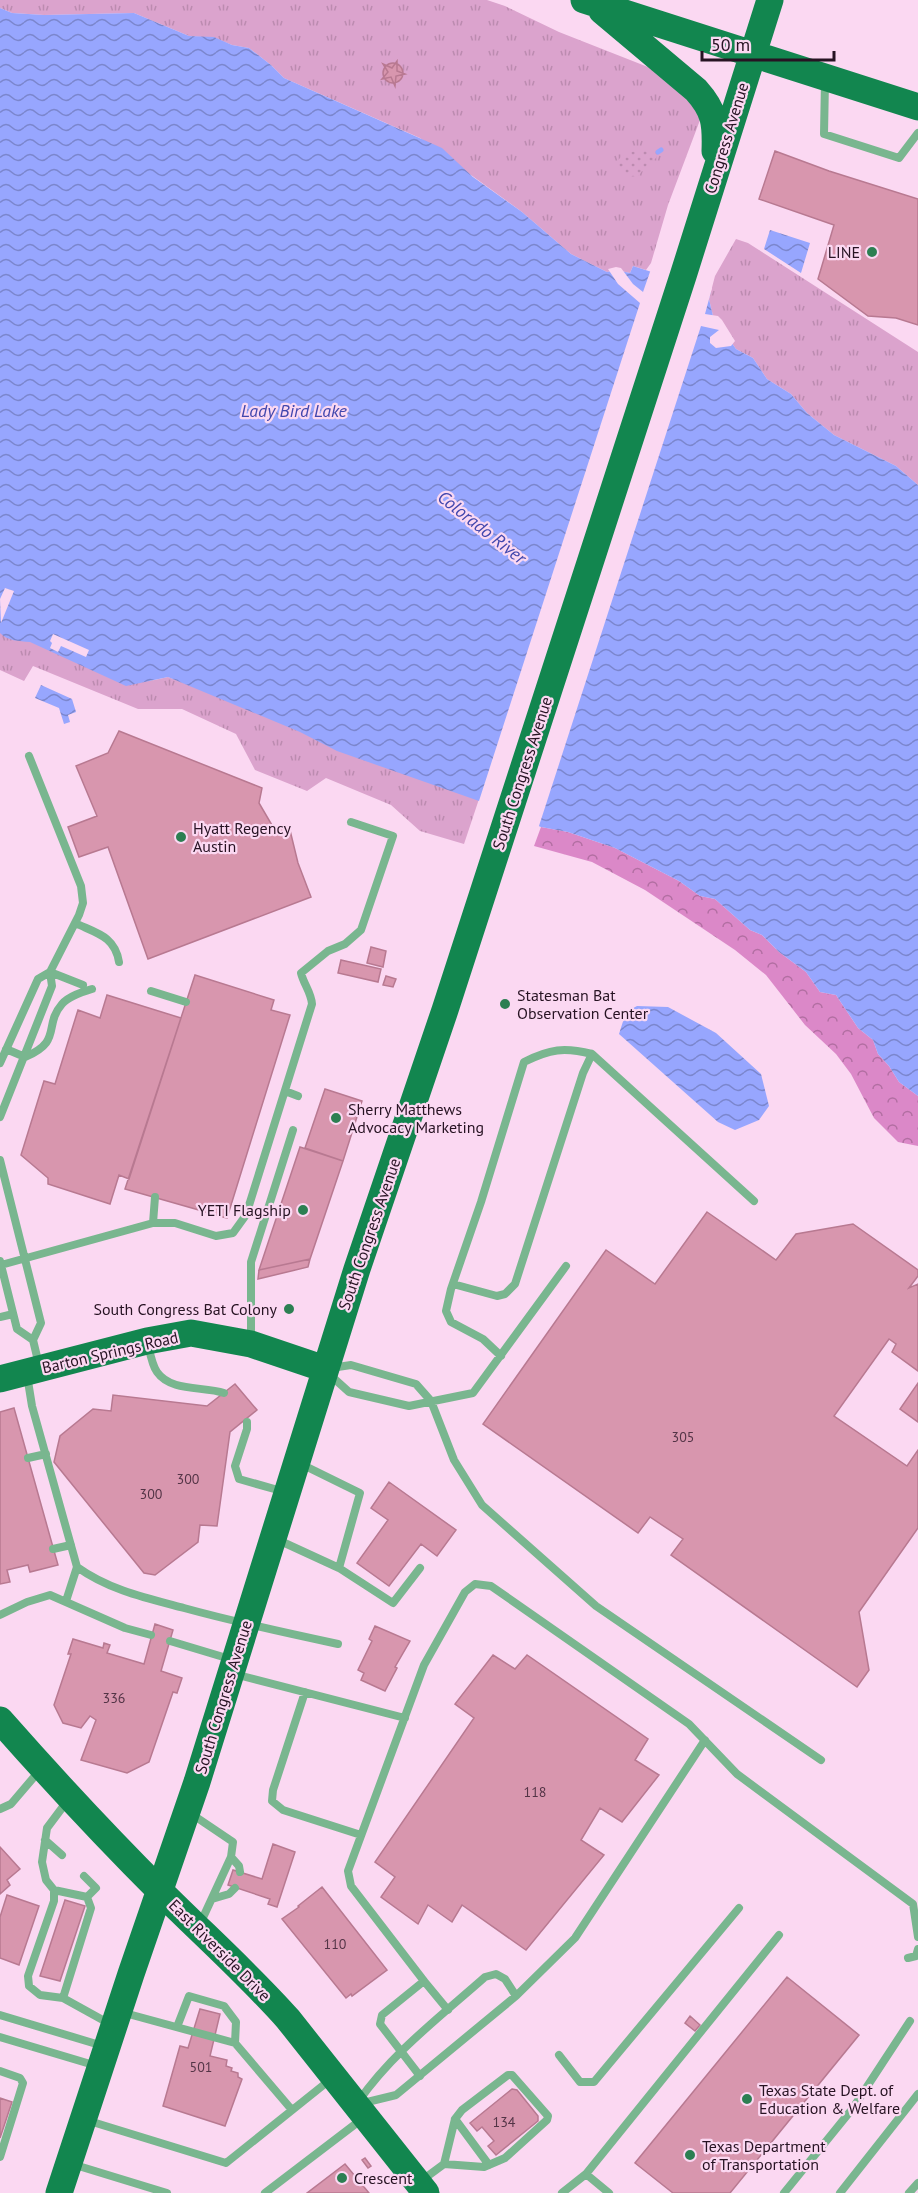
<svg xmlns="http://www.w3.org/2000/svg" width="918" height="2193" font-family="'PT Sans',sans-serif">
	<style>
		.forest { fill: url(#forest-crowns) }
		.park { fill: url(#park-tufts) }
		.garden { fill: url(#garden-dots) }
		.water { fill: url(#water-waves) }
		.pier { fill: #fbd8f2 }
		.lines { fill: none; stroke-linecap: round; stroke-linejoin: round }
		.stream { stroke: #97a6fe; stroke-width: 5 }
		.building { fill: #d896ae; stroke: #b87991; stroke-width: 1.5 }
		.service { stroke: #79b68f; stroke-width: 8 }
		.primary { stroke: #12864f; stroke-width: 27 }
		.poi-dot { fill: #2c7f52; stroke: #fbd8f2; stroke-width: 2 }
		.labels { text-anchor: middle; dominant-baseline: central; stroke-width: 4.5; stroke-linejoin: round; paint-order: stroke }
		.number-label { font-size: 14px; fill: #533446 }
		.street-label { font-size: 16px; fill: #271323; stroke: #fbd8f2 }
		.poi-label { font-size: 16px; fill: #271323; stroke: #fbd8f2; text-anchor: start }
		.water-label { font-size: 18px; font-style: italic; fill: #4247ad; stroke: #fbd8f2 }
	</style>
	<defs>
		<pattern id="forest-crowns" width="20" height="18" patternUnits="userSpaceOnUse" patternTransform="scale(1.5)"><rect width="20" height="18" fill="#db88c8"/><path d="M2 6a3 3 0 1 1 6 0M12 15a3 3 0 1 1 6 0" fill="none" stroke="#b26ea2"/></pattern>
		<pattern id="park-tufts" width="24" height="20" patternUnits="userSpaceOnUse" patternTransform="scale(1.5)"><rect width="24" height="20" fill="#dba3cd"/><path d="M3 7l-1-3M5 7V3M7 7l1-3M15 17l-1-3M17 17v-4M19 17l1-3" fill="none" stroke="#bc8bb0"/></pattern>
		<pattern id="garden-dots" width="8" height="8" patternUnits="userSpaceOnUse" patternTransform="scale(1.5)"><rect width="8" height="8" fill="#dba3cd"/><path d="M2 2h.1M6 6h.1" fill="none" stroke="#bc8bb0" stroke-width="1.8" stroke-linecap="round"/></pattern>
		<pattern id="water-waves" width="16" height="10" patternUnits="userSpaceOnUse" patternTransform="scale(1.5)"><rect width="16" height="10" fill="#97a6fe"/><path d="M0 5q4-4 8 0t8 0" fill="none" stroke="#7b86cd"/></pattern>
	</defs>
	<rect width="100%" height="100%" fill="#fbd8f2"/>
	<path class="forest" d="M541 827 568 832 615 848 679 881 700 896 715 899 750 930 762 935 779 952 806 972 820 992 836 995 858 1028 873 1040 878 1054 889 1066 899 1082 918 1096V1146L898 1142 874 1118 851 1074 836 1054 805 1025 766 975 735 950 645 890 592 862 534 846Z"/>
	<path class="park" d="M0 0H487L505 6 559 32 653 69 694 101 700 120 668 205 651 263 646 270 633 266 630 273 616 270 607 272 571 254 522 212 420 138 284 78 271 65 249 48 232 45 215 38 189 36 134 13 44 15 12 13 0 8Z
		M736 239 748 243 918 352V485L896 466 834 435 807 413 791 394 767 379 753 358 736 349 713 316 709 299 715 276Z
		M0 626 150 681 168 677 197 688 479 799 464 844 420 831 391 805 326 778 307 791 255 770 236 734 182 709H138L33 666 24 681 0 670Z"/>
	<path class="garden" d="M654 149 658 152 656 158 647 165 638 176 625 177 618 171 617 162C624 150 641 150 654 149Z"/>
	<path class="water" d="M0 8 12 13 44 15 134 13 189 36 214 37 232 45 249 48 271 65 284 78 442 148 473 177 522 212 571 254 607 272 616 270 630 273 633 266 711 291 709 299 713 316 736 349 753 358 767 379 791 394 807 413 834 435 896 466 918 485V1096L899 1082 889 1066 878 1054 873 1040 858 1028 836 995 820 992 806 972 779 952 762 935 750 930 715 899 700 896 679 881 615 848 568 832 541 827 479 801 337 751 300 732 168 677 126 686 30 642C18 641 8 641 0 633Z
		M770 230 810 243 801 273 764 249Z
		M41 685 72 699 76 712 68 715 70 722 64 724 59 708 35 698Z
		M637 1006 668 1007 716 1033 761 1074 769 1106 759 1120 735 1130 718 1122 619 1034 626 1012Z"/>
	<path class="pier" d="M616 267 621 268 633 284 643 292 651 269 712 288 705 314 718 316 722 320 735 341 731 346 716 348 710 343V337L719 330 701 326 538 829 478 804 640 303 618 284 608 269Z
		M5 588 14 591 1 623 0 599Z
		M53 634 89 650 86 657 61 646 58 652 50 648 52 643 50 641Z"/>
	<g class="lines">
		<path class="stream" d="M658 152 661 150"/>
	</g>
	<path class="building" d="M397 61V71L405 74 396 76 395 86 391 77 382 79 388 72 383 64 392 68Z
		M383 73a10 10 0 1 1 20 0a10 10 0 1 1-20 0Z
		M775 151 829 171 918 199V325L896 318 868 316 818 279 834 225 759 199Z
		M119 731 262 788 259 803 273 827 289 826 298 863 311 897 148 959 108 847 79 857 68 827 97 816 76 766 108 753Z
		M371 947 386 951 383 967 367 963Z
		M341 960 381 969 378 982 338 973Z
		M195 975 274 1000 271 1010 290 1015 227 1218 125 1189Z
		M386 976 396 979 393 987 383 985Z
		M107 995 181 1018 129 1179 119 1175 110 1204 48 1184V1178L21 1155 44 1081 55 1084 78 1010 100 1018Z
		M325 1089 362 1101 343 1161 305 1148Z
		M300 1147 343 1161 310 1259 259 1270Z
		M707 1212 776 1260 796 1234 853 1224 918 1270V1276L909 1288 918 1284V1371L892 1352 896 1344 889 1339 834 1416 907 1466 918 1450V1528L859 1612 869 1670 857 1687 671 1555 683 1539 650 1517 638 1533 483 1424 606 1250 655 1284Z
		M310 1259 308 1267 258 1279 259 1270Z
		M918 1383V1422L900 1409Z
		M235 1384 257 1410 230 1432 217 1526 200 1525 198 1542 155 1575 144 1573 54 1462 60 1436 93 1409 111 1411 113 1395 207 1406Z
		M14 1408 58 1565 30 1572 28 1565 7 1570 10 1582 0 1584V1412Z
		M389 1482 456 1530 437 1556 421 1544 389 1586 357 1563 388 1520 371 1508Z
		M155 1624 173 1630 161 1671 182 1678 177 1693 173 1692 149 1762 127 1773 81 1760 96 1720 90 1716 81 1728 63 1723 54 1705 71 1654H68L73 1639 103 1648 104 1643 110 1645 107 1653 144 1664Z
		M375 1626 410 1641 395 1667 397 1668 385 1691 361 1680 364 1673 358 1670 372 1641 369 1639Z
		M493 1655 515 1669 527 1655 648 1739 635 1760 659 1775 622 1822 600 1808 581 1840 604 1855 526 1950 462 1905 452 1922 428 1905 418 1924 381 1897 395 1877 375 1862 474 1718 455 1704Z
		M273 1844 295 1852 277 1907 268 1904 270 1899 228 1885 233 1870 262 1879Z
		M0 1847 20 1869 7 1880 10 1885 0 1894Z
		M322 1887 387 1970 352 1996 351 1994 346 1998 282 1919 299 1907 298 1906Z
		M7 1895 39 1906 19 1965 0 1958V1917Z
		M65 1900 85 1906 60 1981 40 1976Z
		M787 1977 859 2035 730 2193H673L635 2163Z
		M200 2009 220 2014 210 2056 227 2060 226 2066 232 2068 231 2071 238 2073V2077L242 2079 225 2126 163 2106 180 2046 188 2048Z
		M690 2016 700 2025 695 2031 685 2023Z
		M512 2089 517 2090 538 2116V2121L496 2155 488 2146 494 2141 482 2127 477 2131 470 2123Z
		M0 2098 12 2102 0 2138Z
		M365 2158 371 2166 368 2168 362 2160Z
		M345 2164 369 2193H307Z"/>
	<g class="lines">
		<path class="service" d="M825 81 824 134 899 158 918 133
			M75 923C96 933 115 936 119 962
			M50 972 83 985
			M151 991 186 1002
			M6 1049 25 1057C63 1041 43 1026 62 1004 69 996 82 992 92 989
			M592 1054 754 1201
			M0 1063 38 979 50 972 79 915 83 903 81 886 29 756
			M285 1091 298 1096
			M0 1117 52 986 50 972
			M0 1160 41 1323 33 1340 39 1365
			M153 1223 155 1197
			M0 1261 17 1329 33 1340
			M1 1265 153 1223H175L216 1236 233 1233 246 1215 312 1004C311 992 304 985 301 973L328 951 345 944 361 930 393 836 351 822
			M453 1284 497 1296 505 1294 515 1284 583 1073 592 1054C564 1047 550 1049 524 1062L481 1202 451 1289 446 1311 451 1322 483 1339 501 1356
			M0 1317 13 1314
			M251 1340V1262L293 1130
			M148 1344C150 1353 152 1365 157 1372 171 1392 203 1386 224 1393
			M331 1368 351 1365 416 1384 431 1401 454 1460 482 1505 596 1606 821 1760
			M329 1374 349 1392 409 1406 473 1393 566 1266
			M27 1375 32 1406 77 1567C109 1590 146 1598 184 1608 235 1622 286 1633 338 1644
			M247 1422V1429L235 1466 239 1479 285 1492
			M28 1458 46 1454
			M301 1464 360 1493 339 1568
			M276 1539 339 1568 393 1603 420 1568
			M53 1549 71 1545
			M66 1601 77 1567
			M0 1615 27 1602 50 1595 125 1628 151 1635
			M170 1641 230 1659
			M234 1674 405 1718
			M305 1692 273 1790 272 1801 283 1810 361 1835
			M68 1800 47 1828 42 1862 46 1880 54 1890V1901L28 1976 29 1986 40 1995 63 1998 110 2024
			M0 1809 11 1804 40 1770
			M190 1813 233 1842 231 1857 200 1924
			M45 1840 62 1855
			M231 1857 239 1866 240 1872
			M84 1876 96 1888 87 1897
			M54 1890 87 1897 91 1908 63 1998
			M212 1899 229 1894 235 1888
			M908 1958 916 1956 918 1949
			M424 1981 351 1886 348 1871 424 1665 465 1592 475 1584 491 1586 689 1724 737 1774 913 1904 918 1937
			M121 2012 235 2043 292 2110
			M0 2015 103 2046
			M177 2027 189 1996 224 2006 236 2022 235 2043
			M0 2037 97 2066
			M559 2055 580 2082H594L739 1908
			M0 2071 20 2078 23 2083 0 2157
			M420 2076 380 2024 382 2015 424 1981 448 2010
			M358 2102C392 2053 441 2016 485 1977L496 1974 505 1979 516 1996
			M359 2104 396 2095 516 1996 575 1938 705 1740
			M455 2119 489 2165
			M86 2120 226 2163 331 2079
			M72 2164 167 2193
			M586 2174 779 1935
			M421 2181 444 2164 484 2167 505 2158 547 2120 548 2116 512 2075H508L462 2110 455 2119 444 2164
			M265 2193 362 2119
			M562 2193 586 2174 609 2193
			M784 2193 853 2108 910 2021
			M840 2193 918 2094
			M909 2193 918 2183"/>
		<path class="primary" d="M584 0 918 107
			M602 11 696 90C715 111 716 124 715 151
			M0 1379 147 1341 191 1333 251 1344 325 1369
			M0 1720C52 1779 106 1837 162 1893 204 1935 248 1974 288 2019L426 2193
			M59 2193 131 1974 197 1782 357 1269 445 1010 683 276 770 0"/>
	</g>
	<g class="poi-dot">
		<circle cx="872" cy="252" r="6"/>
		<circle cx="181" cy="837" r="6"/>
		<circle cx="505" cy="1004" r="6"/>
		<circle cx="336" cy="1118" r="6"/>
		<circle cx="303" cy="1210" r="6"/>
		<circle cx="289" cy="1309" r="6"/>
		<circle cx="747" cy="2099" r="6"/>
		<circle cx="690" cy="2155" r="6"/>
		<circle cx="342" cy="2178" r="6"/>
	</g>
	<g class="labels">
		<g class="number-label">
			<text x="683" y="1437">305</text>
			<text x="188" y="1479">300</text>
			<text x="151" y="1494">300</text>
			<text x="114" y="1698">336</text>
			<text x="535" y="1792">118</text>
			<text x="335" y="1944">110</text>
			<text x="201" y="2067">501</text>
			<text x="504" y="2122">134</text>
		</g>
		<g class="street-label">
			<text transform="translate(726 138) rotate(-73)">Congress Avenue</text>
			<text transform="translate(522 773) rotate(-72)">South Congress Avenue</text>
			<text transform="translate(369 1234) rotate(-71)">South Congress Avenue</text>
			<text transform="translate(110 1352) rotate(-13)">Barton Springs Road</text>
			<text transform="translate(223 1697) rotate(-73)">South Congress Avenue</text>
			<text transform="translate(220 1950) rotate(45)">East Riverside Drive</text>
		</g>
		<g class="poi-label">
			<text x="860" y="252" text-anchor="end">LINE</text>
			<text x="193" y="828">Hyatt Regency<tspan x="193" dy="18">Austin</tspan></text>
			<text x="517" y="995">Statesman Bat<tspan x="517" dy="18">Observation Center</tspan></text>
			<text x="348" y="1109">Sherry Matthews<tspan x="348" dy="18">Advocacy Marketing</tspan></text>
			<text x="291" y="1210" text-anchor="end">YETI Flagship</text>
			<text x="277" y="1309" text-anchor="end">South Congress Bat Colony</text>
			<text x="759" y="2090">Texas State Dept. of<tspan x="759" dy="18">Education &amp; Welfare</tspan></text>
			<text x="702" y="2146">Texas Department<tspan x="702" dy="18">of Transportation</tspan></text>
			<text x="354" y="2178">Crescent</text>
		</g>
		<g class="water-label">
			<text x="294" y="410">Lady Bird Lake</text>
			<text transform="translate(482 527) rotate(38)">Colorado River</text>
		</g>
	</g>
	<path d="M702 51v9h132v-9" fill="none" stroke="#271323" stroke-width="3"/>
	<text x="711" y="51" font-size="18" fill="#271323" stroke="#fbd8f2" stroke-width="4.5" paint-order="stroke">50 m</text>
</svg>
